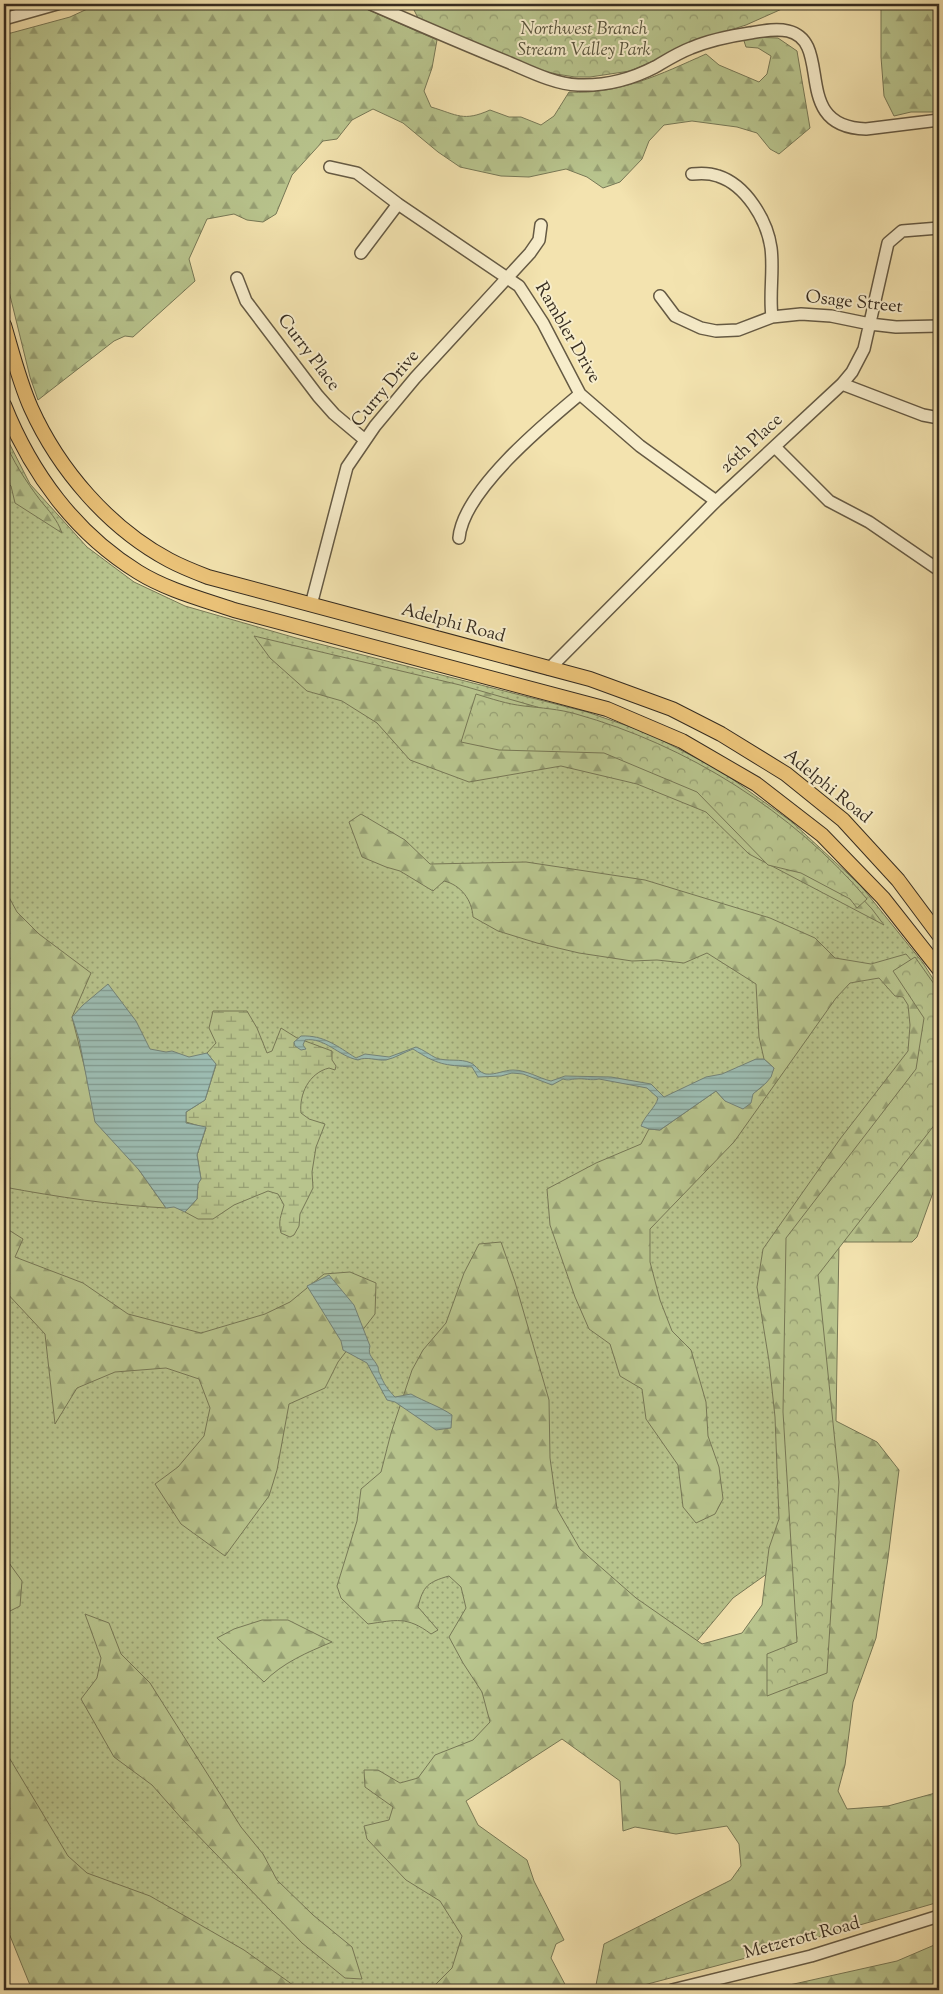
<svg xmlns="http://www.w3.org/2000/svg" width="943" height="1994" font-family="'Sorts Mill Goudy',serif">
	<style>
		.grass { fill: url(#grass-dots); stroke: #777856 }
		.forest { fill: url(#forest-firs); stroke: #777856 }
		.wetland { fill: url(#wetland-marsh); stroke: #777856 }
		.park { fill: url(#park-crowns); stroke: #777856 }
		.water { fill: url(#water-rules); stroke: #748378 }
		.lines { fill: none; stroke-linecap: round; stroke-linejoin: round }
		.minor-casing { stroke: #655a44; stroke-width: 14 }
		.major-casing { stroke: #362c20; stroke-width: 16 }
		.minor { stroke: #f7edcb; stroke-width: 11 }
		.major { stroke: #eac278; stroke-width: 14 }
		.labels { text-anchor: middle; dominant-baseline: central; stroke-width: 4; stroke-linejoin: round; paint-order: stroke }
		.park-label { font-size: 18px; font-style: italic; fill: #56523b; stroke: #f7edcb }
		.street-label { font-size: 18px; fill: #362c20; stroke: #f7edcb }
	</style>
	<defs>
		<pattern id="grass-dots" width="8" height="8" patternUnits="userSpaceOnUse" patternTransform="scale(1.25)"><rect width="8" height="8" fill="#b8c48d"/><path d="M2 2h.1M6 6h.1" fill="none" stroke="#969f73" stroke-width="1.8" stroke-linecap="round"/></pattern>
		<pattern id="forest-firs" width="22" height="20" patternUnits="userSpaceOnUse" patternTransform="scale(1.25)"><rect width="22" height="20" fill="#b8c48d"/><path d="M5 1l3.5 6h-7zM16 11l3.5 6h-7z" fill="#969f73"/></pattern>
		<pattern id="wetland-marsh" width="20" height="14" patternUnits="userSpaceOnUse" patternTransform="scale(1.25)"><rect width="20" height="14" fill="#b8c48d"/><path d="M1 5h8M5 5V1M11 12h8M15 12V8" fill="none" stroke="#969f73"/></pattern>
		<pattern id="park-crowns" width="20" height="18" patternUnits="userSpaceOnUse" patternTransform="scale(1.25)"><rect width="20" height="18" fill="#b8c48d"/><path d="M2 6a3 3 0 1 1 6 0M12 15a3 3 0 1 1 6 0" fill="none" stroke="#969f73"/></pattern>
		<pattern id="water-rules" width="6" height="5" patternUnits="userSpaceOnUse" patternTransform="scale(1.25)"><rect width="6" height="5" fill="#9dbdb3"/><path d="M0 2.5h6" fill="none" stroke="#819a91"/></pattern>
	</defs>
	<rect width="100%" height="100%" fill="#f3e3af"/>
	<filter id="stains"><feTurbulence type="fractalNoise" baseFrequency=".004" numOctaves="4"/><feColorMatrix values="0 0 0 0 .2 0 0 0 0 .09 0 0 0 0 .02 0 0 0 .5 -.17"/></filter>
	<radialGradient id="worn" r=".72"><stop offset=".6" stop-color="#630" stop-opacity="0"/><stop offset="1" stop-color="#630" stop-opacity=".3"/></radialGradient>
	<path class="grass" d="M4 433 30 484 87 547 134 582 185 606 296 638 587 712 648 733 721 771 792 822 861 886 923 963 939 988V1071L773 1268 799 1551 733 1598 692 1647 440 1810 559 1990H51L4 1903Z"/>
	<path class="forest" d="M98 4H355L437 40 432 68 424 91 431 107C458 115 463 122 490 110L509 117H521L541 125 554 116 569 92C619 95 661 74 706 54L719 65 759 82 767 74 771 56 758 48 746 47 744 41 751 37 778 38 797 51 810 128 779 154 770 149 757 133 737 127 692 121 664 125 649 141 642 159 620 182 603 188 587 177 566 169 529 177 501 176 460 167 438 152 403 123 373 109 352 120 337 139 323 141 292 175 276 214 263 222 247 220 234 214 207 219 189 259 195 281 133 337 125 336 114 341 38 400 30 377 4 271V33H11L70 17Z
		M881 4H939V112H911L894 116 884 96 881 57Z
		M4 438C12 461 26 481 40 500 49 511 57 519 62 533L15 503 11 486 4 478Z
		M254 636 460 685 607 727 831 865 872 909 884 925 749 854 706 812 637 784 561 766 469 782 410 760 377 723 342 701 307 691 270 658Z
		M361 814 405 840 430 864 526 862 645 880 770 918 815 938 835 958 871 964 906 954 939 993V1176L917 1237 912 1242H839L836 1421 877 1442 899 1470 888 1558 876 1638 853 1702 845 1765 838 1791 847 1809 888 1806 939 1792V1902L746 1958 625 1990H595L604 1944 731 1880 741 1866 739 1844 727 1826 676 1834 635 1827 623 1831 620 1781 562 1739 466 1801 478 1825 527 1860 534 1881 564 1940 556 1944 551 1958 568 1990H430L452 1968 462 1936 440 1901 406 1880 367 1839 364 1826 389 1820 393 1807 365 1787 364 1770H378L400 1783 418 1778 435 1755 473 1740 490 1722 482 1692 463 1663 449 1637 466 1608 461 1587 449 1576C428 1582 423 1586 418 1607L438 1630 431 1634C407 1616 396 1620 368 1624L341 1598 337 1586 357 1521 361 1489 381 1472 391 1433 412 1370 423 1350 446 1323 464 1273 479 1244 501 1242 515 1282 549 1400 550 1458 557 1509 580 1549 636 1598 702 1644 742 1633 762 1605 769 1548 779 1519 775 1417 769 1361 757 1287 763 1249 840 1139 908 1051 910 1025 908 1005 903 997 895 996 879 978 850 983 836 998 734 1142 650 1229V1262L660 1300 672 1331 691 1350 706 1402 708 1436 719 1467 723 1499 715 1514 696 1523 683 1507 678 1465 646 1419 642 1389 620 1376 610 1344 589 1329 575 1297 550 1225 547 1189 596 1163 641 1144 649 1129 660 1130 716 1091 725 1101C752 1094 761 1095 774 1068L764 1059 759 1037 756 984 707 953 684 963 657 960 632 961 579 953 537 943 498 931 473 917C472 900 461 885 444 881L433 891 400 871 386 867 362 857 349 822Z
		M4 888 17 912 39 934 91 973 72 1017 87 1077 139 1170 166 1208C111 1205 58 1197 4 1187Z
		M4 1227 23 1239 15 1257 83 1283 128 1314 201 1333 265 1314 290 1302 324 1274 350 1272 376 1283 375 1314 338 1362 325 1388 289 1404 277 1470 269 1496 225 1556 181 1524 155 1484 178 1467 204 1436 210 1408 199 1379 166 1368 115 1372 77 1388 55 1424 45 1334 4 1290Z
		M4 1556 22 1581 20 1606 4 1614Z
		M85 1614 109 1623 121 1654 150 1683 241 1827 263 1854 277 1880 313 1915 352 1947 362 1979 345 1978 302 1943 183 1820 152 1785 114 1757 81 1699 97 1678 101 1658Z
		M262 1620H288L332 1642C308 1652 282 1663 264 1682L217 1638 234 1629Z
		M4 1749 68 1856 87 1873 150 1896 244 1950 300 1990H32L4 1921Z
		M939 1943V1990H767L897 1961Z"/>
	<path class="wetland" d="M213 1011H247L257 1028 267 1053 272 1051 281 1028 297 1038 332 1051V1060L336 1066 335 1070 329 1068C309 1073 299 1094 301 1113L309 1119 325 1124 316 1147 312 1172 313 1188 300 1214 299 1226 294 1235 290 1237 281 1233C278 1221 281 1216 284 1205L278 1194 268 1191 234 1205 213 1219H198L185 1212 197 1199 198 1183 201 1179 197 1155 206 1128 186 1122V1112L205 1100 216 1065 207 1053 216 1043 209 1028Z"/>
	<path class="park" d="M411 4H793L746 25 708 37 630 71 590 77H575L544 72 475 44 418 18Z
		M476 694C492 699 507 704 524 706 541 708 559 709 576 714 687 745 792 811 867 899L857 908 850 899 801 873 768 865 697 792 604 753 499 750 461 742Z
		M915 957 939 991V1032L935 1034 939 1042V1119L818 1275 839 1482 827 1673 767 1696V1654L797 1642 783 1412 786 1238 916 1069 924 1018 893 971Z"/>
	<path class="water" d="M108 984 136 1021 150 1049 166 1052 172 1051 189 1057 207 1053 216 1064 205 1100 186 1112V1123L206 1127 197 1155 201 1179 198 1184 197 1199 185 1212 174 1207 166 1208 139 1170 95 1122 79 1039 72 1017 83 1005Z
		M301 1036C324 1035 337 1046 356 1058L365 1054 389 1057 416 1047C424 1050 430 1055 436 1058 448 1062 460 1058 471 1063 477 1066 479 1073 486 1074 496 1075 504 1070 513 1070 527 1070 538 1078 551 1081L565 1076 611 1077 651 1084 664 1097 706 1077 722 1074 756 1059H764L774 1068 771 1077 766 1083 753 1094 751 1103 743 1109 725 1101 716 1091 660 1130 649 1129 641 1126C645 1115 656 1107 658 1098L647 1088 599 1079C591 1081 584 1078 576 1079 571 1079 569 1081 563 1079L552 1085 523 1074 512 1073 501 1076 478 1077 472 1067C444 1065 438 1065 413 1049 405 1052 395 1058 386 1060 376 1061 367 1056 358 1060 338 1056 325 1037 305 1040L303 1045 306 1049 301 1050 295 1046 294 1042Z
		M329 1275 354 1305 370 1346C367 1356 374 1358 378 1367 378 1367 379 1374 380 1374 383 1383 389 1391 395 1397L411 1394C425 1402 439 1406 452 1415L451 1428 436 1430 395 1402 387 1400 367 1363 343 1350 341 1341 307 1286Z"/>
	<g class="lines">
		<defs>
			<path id="minor" d="M371 4C417 24 463 44 510 63 531 72 555 84 578 85 604 86 632 79 655 67 667 60 678 53 691 48 710 40 730 36 750 33 762 31 776 28 788 31 835 42 789 127 866 129L939 120
				M4 19 57 4
				M330 167 357 173 398 204 519 286 543 323 580 394 640 446 716 501
				M692 174C701 173 710 173 718 176 746 185 767 220 771 248 774 271 769 294 772 317
				M361 253 398 204
				M237 278 246 301 318 396 334 414 365 440
				M660 296 675 316 701 328 716 331 738 330 772 317 801 314 831 316 870 324 896 327 939 326
				M842 384 923 415 939 418
				M775 447 829 501 869 522 939 570
				M459 538C463 491 544 424 580 394
				M311 605 347 467 375 426 415 378 530 253 539 240 541 225
				M549 669 716 501 842 384 852 372 864 349 888 243 902 231 939 228
				M672 1990 811 1956 939 1916"/>
			<path id="major" d="M4 325C12 352 19 381 31 408 59 470 109 528 169 560 182 567 195 572 208 577L590 679 672 709 721 734 786 774 843 820 898 880 939 935
				M4 405C31 473 75 533 138 572 167 590 202 599 234 610L607 709 682 741 756 784 822 835 883 898 939 969"/>
		</defs>
		<use href="#minor" class="minor-casing"/>
		<use href="#major" class="major-casing"/>
		<use href="#minor" class="minor"/>
		<use href="#major" class="major"/>
	</g>
	<g class="labels">
		<g class="park-label">
			<text x="584" y="30">Northwest Branch<tspan x="584" dy="21">Stream Valley Park</tspan></text>
		</g>
		<g class="street-label">
			<text transform="translate(854 303) rotate(6)">Osage Street</text>
			<text transform="translate(567 333) rotate(60)">Rambler Drive</text>
			<text transform="translate(308 353) rotate(53)">Curry Place</text>
			<text transform="translate(386 389) rotate(-50)">Curry Drive</text>
			<text transform="translate(752 444) rotate(-43)">26th Place</text>
			<text transform="translate(453 624) rotate(15)">Adelphi Road</text>
			<text transform="translate(827 787) rotate(39)">Adelphi Road</text>
			<text transform="translate(802 1939) rotate(-15)">Metzerott Road</text>
		</g>
	</g>
	<rect width="943" height="1994" fill="none" stroke="#f3e3af" stroke-width="20"/>
	<rect x="5" y="5" width="933" height="1984" fill="none" stroke="#362c20" stroke-width="2.5"/>
	<rect x="10" y="10" width="923" height="1974" fill="none" stroke="#362c20"/>
	<rect width="100%" height="100%" filter="url(#stains)"/>
	<rect width="100%" height="100%" fill="url(#worn)"/>
</svg>
